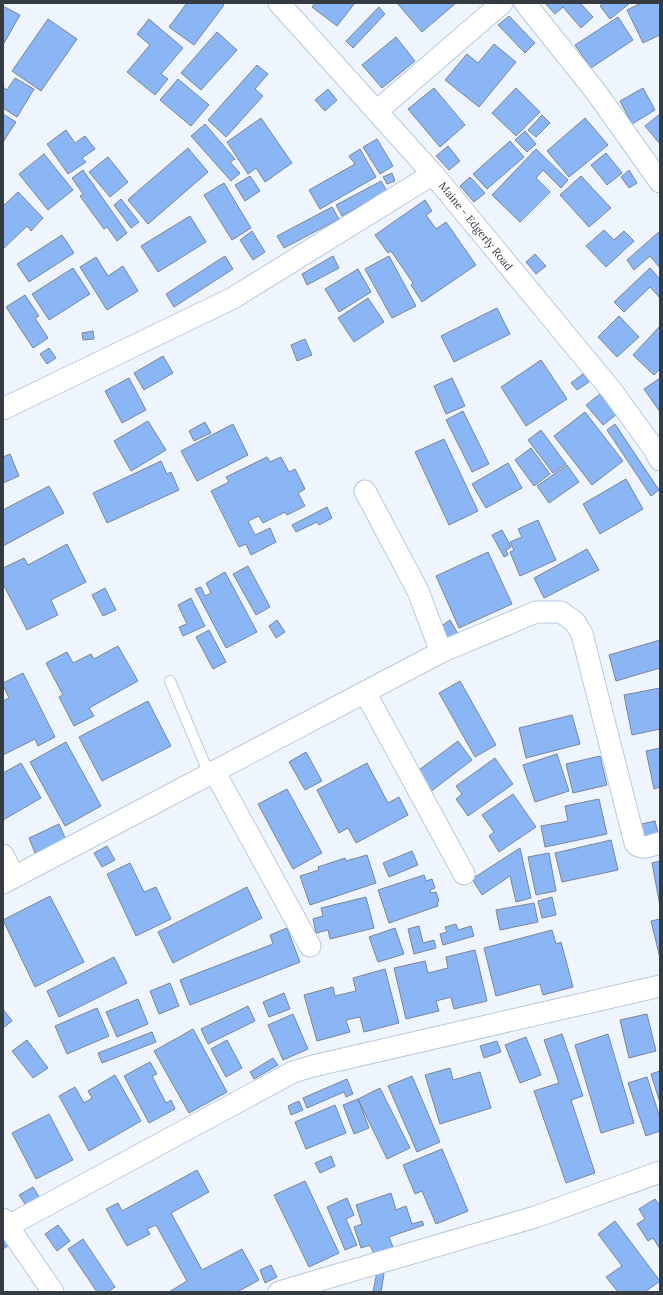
<svg xmlns="http://www.w3.org/2000/svg" width="663" height="1295" font-family="Lora,serif">
	<style>
		.building { fill: #8bb6f6; stroke: #798699 }
		.lines { fill: none; stroke-linecap: round; stroke-linejoin: round }
		.lane-casing { stroke: #bac9de; stroke-width: 12 }
		.street-casing { stroke: #bac9de; stroke-width: 23 }
		.lane { stroke: #fff; stroke-width: 10 }
		.street { stroke: #fff; stroke-width: 21 }
		.labels { text-anchor: middle; dominant-baseline: central; stroke-width: 3.5; stroke-linejoin: round; paint-order: stroke }
		.street-label { font-size: 11px; fill: #353b43; stroke: #fff }
	</style>
	<rect width="100%" height="100%" fill="#eff5fe"/>
	<path class="building" d="M187 3H221L224 5 194 45 169 27Z
		M315 3H355L337 26 312 7Z
		M397 3H456L422 32Z
		M545 3H580L593 17 581 28 563 7 555 14Z
		M603 3H630L610 19 600 6Z
		M641 3H660V35L643 43 627 10Z
		M3 6 20 15 3 45Z
		M379 7 385 14 353 48 346 41Z
		M509 16 535 43 525 53 498 25Z
		M618 17 633 40 591 68 575 45Z
		M48 19 77 39 41 91 12 71Z
		M149 19 183 48 161 74 168 79 155 95 127 72 150 45 137 34Z
		M217 32 237 50 201 90 181 73Z
		M396 37 415 61 382 88 362 65Z
		M494 44 516 62 479 107 445 80 467 54 478 63Z
		M257 65 268 74 255 89 263 96 226 137 208 120Z
		M15 78 34 89 17 117 3 108V87L7 90Z
		M178 79 209 105 191 126 160 100Z
		M434 88 465 125 440 147 408 109Z
		M516 88 540 112 516 136 492 113Z
		M643 88 655 110 632 124 620 101Z
		M328 89 337 100 325 111 315 100Z
		M3 114 16 122 3 142Z
		M660 114V144L645 126Z
		M542 115 550 123 536 137 528 130Z
		M261 118 292 163 265 182 256 168 248 174 227 142Z
		M585 118 608 145 569 177 547 151Z
		M205 124 235 159 230 162 240 173 231 181 191 136Z
		M66 130 75 143 85 136 95 149 82 158 86 162 68 174 47 144Z
		M525 131 536 144 527 152 515 140Z
		M377 139 393 166 380 174 363 147Z
		M510 141 524 157 487 189 473 174Z
		M448 146 460 161 449 170 436 156Z
		M188 148 208 172 148 224 128 200 131 197Z
		M360 149 376 177 320 209 309 190 355 164 349 156Z
		M536 149 568 180 561 188 543 170 536 178 550 192 520 222 492 195Z
		M606 153 622 173 607 185 591 165Z
		M44 154 73 190 48 210 19 174Z
		M108 157 128 182 110 197 89 172Z
		M83 170 127 233 117 241 107 227 104 229 80 196 83 194 72 178Z
		M629 170 637 183 629 188 621 177Z
		M392 173 395 181 387 184 383 177Z
		M250 176 260 191 245 201 235 185Z
		M581 176 611 208 589 227 560 195Z
		M470 177 485 193 474 202 460 186Z
		M381 181 387 191 342 216 336 205Z
		M224 183 251 228 232 240 204 195Z
		M18 192 43 218 31 231 27 226 3 249V206Z
		M121 199 139 222 131 228 114 205Z
		M425 200 432 211 426 215 436 229 446 222 476 265 422 302 411 285 413 283 391 251 388 253 375 235Z
		M332 207 339 219 284 248 277 236Z
		M190 216 206 242 158 272 141 246Z
		M604 230 614 240 624 231 634 241 606 267 586 246Z
		M252 231 265 252 253 260 240 240Z
		M660 231V268L650 256 634 270 627 260Z
		M62 235 74 253 29 282 17 264Z
		M535 254 546 266 536 274 526 262Z
		M225 256 233 269 174 307 166 294Z
		M333 256 339 268 307 285 302 274Z
		M389 256 416 306 392 318 365 269Z
		M96 257 108 276 123 266 138 291 107 310 80 267Z
		M73 268 90 294 49 320 32 294Z
		M650 268 660 279V298L650 287 624 312 614 302Z
		M358 269 371 292 339 312 325 289Z
		M25 295 39 316 35 318 48 338 33 348 6 307Z
		M368 298 384 322 354 342 338 318Z
		M497 308 510 334 454 362 441 336Z
		M619 316 639 337 617 357 598 337Z
		M660 326V369L654 375 633 355Z
		M93 331 94 339 83 340 82 333Z
		M305 339 312 355 297 361 291 345Z
		M49 348 56 358 47 364 40 354Z
		M163 356 173 373 144 390 134 373Z
		M541 360 567 399 526 426 501 387Z
		M583 374 589 382 577 390 571 383Z
		M129 378 146 410 122 423 105 391Z
		M452 378 465 406 446 414 434 386Z
		M660 378V412L644 389Z
		M600 394 617 414 603 425 586 405Z
		M463 411 489 464 472 472 446 420Z
		M585 412 623 461 592 485 554 436Z
		M148 421 166 450 131 471 114 441Z
		M205 422 211 433 194 441 189 431Z
		M233 424 248 455 197 481 181 451Z
		M615 424 659 490 651 496 607 430Z
		M541 430 566 464 553 473 528 440Z
		M444 439 478 511 449 525 415 452Z
		M531 448 550 474 534 486 515 460Z
		M10 454 19 476 3 483V457Z
		M267 457 270 462 281 457 289 472 295 469 305 489 298 493 305 506 287 515 285 512 263 523 259 516 248 521 255 535 270 528 276 542 251 555 246 544 239 547 211 491 229 482 226 477Z
		M161 461 167 474 171 472 179 490 107 523 93 493Z
		M508 463 522 488 486 508 472 484Z
		M567 465 579 482 549 503 537 486Z
		M626 479 643 509 600 534 583 504Z
		M49 486 64 513 3 546V510Z
		M327 507 332 518 319 525 317 522 296 532 292 525Z
		M538 520 556 560 520 576 510 552 514 550 510 542 522 537 518 529Z
		M502 530 511 547 506 550 508 555 504 557 492 535Z
		M67 544 86 582 51 600 58 615 27 630 3 584V568L24 558 28 565Z
		M587 549 599 570 544 598 534 578Z
		M488 552 512 604 459 628 436 576Z
		M248 566 270 607 256 615 233 574Z
		M225 572 257 632 226 648 195 589 201 587 205 596 211 593 206 583Z
		M105 588 116 610 103 616 92 595Z
		M191 598 205 626 183 636 179 627 187 624 178 605Z
		M277 620 285 632 276 638 269 626Z
		M450 620 462 641 452 647 440 627Z
		M209 630 226 662 213 669 196 637Z
		M660 640V668L616 681 609 655Z
		M118 646 138 681 89 708 94 716 74 726 59 697 63 695 46 663 67 652 73 663 91 654 94 659Z
		M23 673 55 737 38 746 35 739 3 755V701L9 698 3 685V683Z
		M460 681 496 745 475 757 439 693Z
		M660 688V729L632 735 624 695Z
		M148 701 171 746 102 781 79 737Z
		M572 715 580 744 526 758 519 728Z
		M458 741 472 760 429 793 415 773Z
		M66 742 101 806 65 826 30 762Z
		M660 748V787L654 789 646 751Z
		M306 752 322 781 305 790 289 762Z
		M557 754 569 791 535 802 523 765Z
		M600 756 607 785 573 793 566 764Z
		M495 758 513 784 468 816 456 799 462 794 456 786Z
		M21 763 41 798 3 820V773Z
		M367 763 388 803 399 797 408 815 356 843 348 828 339 833 317 790Z
		M287 789 322 853 293 869 258 804Z
		M513 794 536 827 499 852 489 836 494 832 482 815Z
		M599 799 607 834 545 847 541 826 568 821 565 806Z
		M655 821 659 837 645 841 641 824Z
		M59 824 66 840 35 853 29 838Z
		M611 840 618 870 562 882 555 853Z
		M107 846 115 860 102 867 94 853Z
		M520 848 531 898 516 902 510 876 482 895 472 879Z
		M412 851 418 865 389 877 383 863Z
		M549 853 556 891 536 895 528 857Z
		M367 855 376 883 310 905 300 876 319 870 318 867 345 858 346 861Z
		M660 861V906L652 863Z
		M130 863 144 892 156 887 171 919 136 936 107 874Z
		M424 875 426 881 432 879 435 888 430 890 431 893 436 892 439 901 437 902 438 906 389 923 378 890Z
		M247 887 262 918 173 963 158 932Z
		M50 896 84 962 35 987 3 920Z
		M366 897 374 928 330 939 328 930 316 933 313 919 323 916 321 908Z
		M552 897 556 915 542 918 538 901Z
		M534 903 538 922 500 930 496 910Z
		M660 919V958L651 921Z
		M456 924 458 930 471 926 474 936 443 945 440 934 447 932 445 927Z
		M419 926 423 943 434 940 436 948 414 954 408 929Z
		M287 928 300 962 190 1005 180 980 273 944 270 935Z
		M395 928 404 954 378 962 369 937Z
		M552 930 556 944 561 942 573 987 543 995 540 984 496 996 484 948Z
		M475 950 487 1001 454 1009 451 997 436 1001 439 1011 406 1019 394 968 425 961 428 973 448 968 446 957Z
		M114 957 127 983 59 1017 47 991Z
		M385 969 399 1023 364 1032 360 1017 346 1020 350 1032 317 1041 304 995 333 987 335 996 356 991 353 978Z
		M170 983 179 1006 159 1014 150 991Z
		M284 993 290 1009 269 1017 263 1002Z
		M138 999 148 1024 117 1037 106 1012Z
		M248 1006 255 1021 208 1044 201 1029Z
		M97 1008 109 1036 67 1054 55 1026Z
		M3 1009 12 1021 3 1028Z
		M293 1014 308 1049 283 1060 268 1025Z
		M647 1014 656 1051 629 1058 620 1020Z
		M193 1029 227 1092 189 1113 154 1051Z
		M152 1032 156 1042 102 1063 98 1053Z
		M562 1034 583 1096 571 1100 595 1173 566 1183 534 1091 559 1083 544 1040Z
		M608 1034 634 1123 601 1133 575 1045Z
		M526 1037 541 1075 520 1083 505 1045Z
		M27 1040 48 1068 33 1078 12 1051Z
		M227 1040 242 1068 226 1077 211 1049Z
		M497 1041 501 1052 484 1058 480 1046Z
		M273 1058 278 1065 254 1079 250 1072Z
		M150 1062 157 1074 152 1076 166 1103 171 1100 175 1109 149 1123 124 1076Z
		M450 1068 453 1080 480 1072 491 1108 440 1124 425 1075Z
		M660 1071V1103L651 1074Z
		M115 1075 141 1121 89 1151 59 1096 75 1087 84 1103 92 1098 88 1091Z
		M412 1076 440 1142 417 1152 388 1086Z
		M647 1077 660 1118V1131L646 1136 628 1083Z
		M347 1079 353 1094 346 1097 344 1092 307 1108 303 1098Z
		M380 1088 410 1148 387 1159 358 1099Z
		M358 1099 369 1128 354 1134 343 1105Z
		M299 1101 303 1110 291 1115 288 1106Z
		M335 1105 346 1133 306 1149 295 1122Z
		M49 1114 73 1160 36 1179 12 1133Z
		M442 1149 468 1211 436 1224 422 1191 415 1194 403 1165Z
		M331 1156 335 1166 320 1173 315 1163Z
		M197 1170 209 1192 171 1213 202 1270 242 1249 259 1280 237 1292H169L187 1281 156 1225 147 1229 150 1234 127 1246 106 1209 118 1203 122 1211Z
		M305 1181 339 1253 309 1267 274 1195Z
		M33 1187 41 1200 27 1207 19 1195Z
		M391 1193 396 1210 406 1206 412 1224 422 1221 424 1225 389 1237 393 1247 374 1254 370 1245 361 1248 354 1227 362 1224 356 1205Z
		M347 1198 354 1215 346 1219 357 1245 345 1250 327 1207Z
		M655 1199 660 1206V1249L653 1238 648 1241 637 1224 645 1219 639 1209Z
		M615 1221 660 1281 645 1292H618L606 1277 622 1266 598 1234Z
		M58 1225 70 1241 57 1251 45 1234Z
		M3 1231 12 1243 3 1249Z
		M83 1239 115 1287 108 1292H97L68 1249Z
		M271 1265 277 1277 265 1283 260 1270Z
		M377 1272 384 1274 381 1292H373Z"/>
	<g class="lines">
		<defs>
			<path id="lane" d="M170 681 209 774"/>
			<path id="street" d="M279 3 433 174 612 391 654 449 660 460
				M525 3 596 92 660 182
				M377 111 502 3
				M3 409 233 298 433 174
				M365 491 418 591 441 652
				M365 692 464 874
				M214 771 310 946
				M3 855 14 877
				M3 883 441 652 536 612H561L575 622 582 634 635 843C641 851 652 845 660 843
				M3 1219 53 1292
				M8 1226 293 1072 313 1066 660 986
				M279 1292 535 1217 660 1172"/>
		</defs>
		<use href="#lane" class="lane-casing"/>
		<use href="#street" class="street-casing"/>
		<use href="#lane" class="lane"/>
		<use href="#street" class="street"/>
	</g>
	<g class="labels">
		<g class="street-label">
			<text transform="translate(476 226) rotate(51)">Maine - Edgerly Road</text>
		</g>
	</g>
	<rect width="663" height="1295" fill="none" stroke="#353b43" stroke-width="8"/>
</svg>
